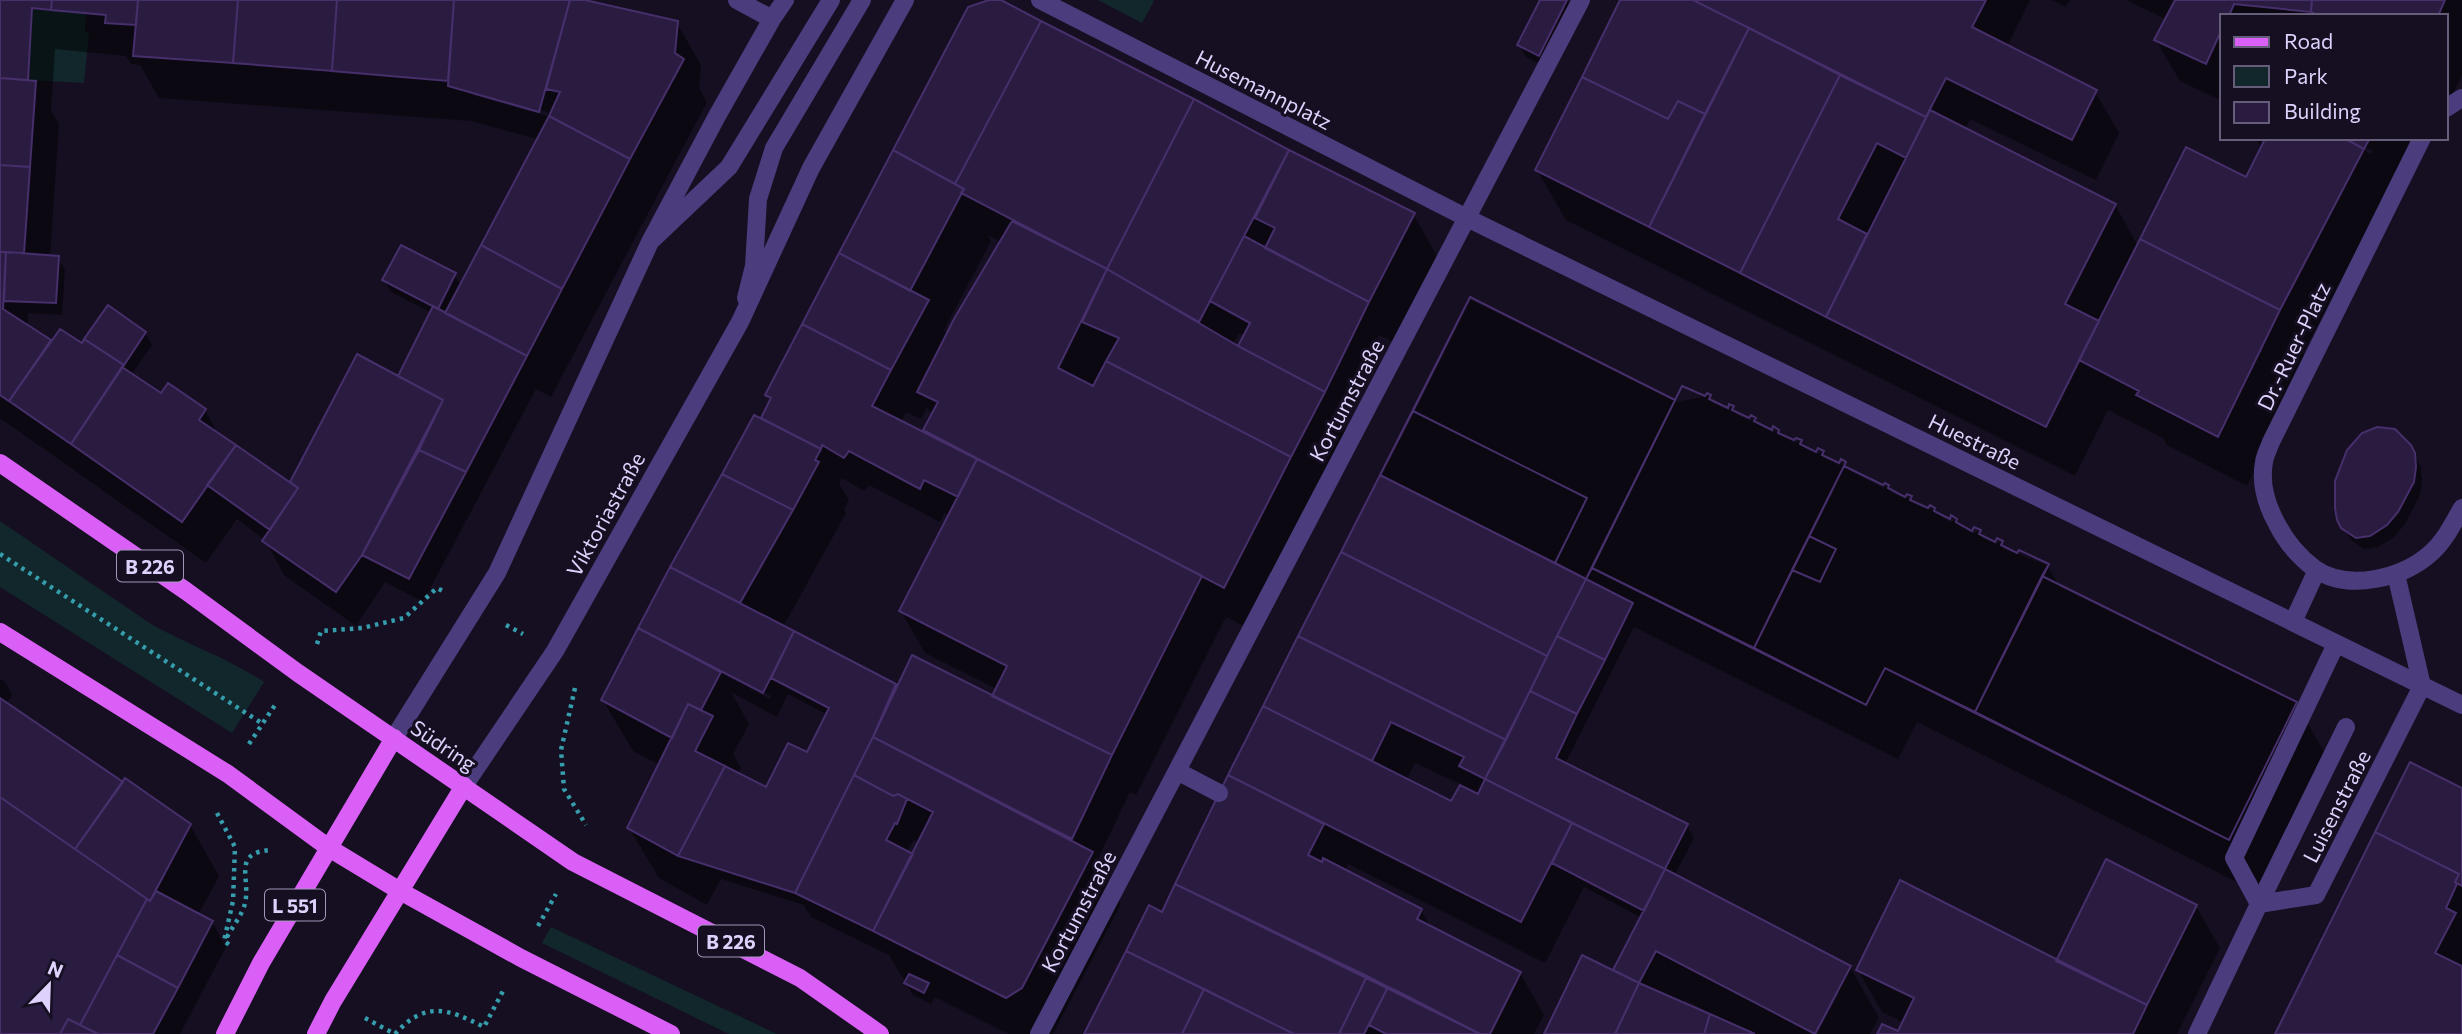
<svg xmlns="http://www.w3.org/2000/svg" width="2462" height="1034" font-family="Commissioner,sans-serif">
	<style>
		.green { fill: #12272b }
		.shadow { fill: #0007; fill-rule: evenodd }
		.building { fill: #2a1c41; stroke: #462f6b; stroke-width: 2; fill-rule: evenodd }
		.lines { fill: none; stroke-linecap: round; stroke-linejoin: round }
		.path { stroke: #359dac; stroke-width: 4.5; stroke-dasharray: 3.5 5; stroke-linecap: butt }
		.lane { stroke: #4b3c7d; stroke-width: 18 }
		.street { stroke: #4b3c7d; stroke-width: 18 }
		.primary { stroke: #da5ff6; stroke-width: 18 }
		.labels { text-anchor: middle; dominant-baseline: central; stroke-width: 6; stroke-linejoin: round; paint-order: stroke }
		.shield { fill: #150f21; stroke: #a297ba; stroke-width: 2 }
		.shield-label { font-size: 19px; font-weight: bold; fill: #ded1fc }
		.street-label { font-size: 21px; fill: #ded1fc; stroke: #150f21 }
	</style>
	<rect width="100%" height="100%" fill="#150f21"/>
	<path class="green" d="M1098 0H1152L1154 1 1142 23Z
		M32 8 86 13 85 32 89 33 84 83 28 80Z
		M0 521 151 624C188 645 228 658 264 682L232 733 0 587Z
		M551 927 777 1034H729L542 943Z"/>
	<path class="shadow" d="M0 0H577L677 23 701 65 699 88 707 102 551 397 536 389 423 602 385 582 356 626 284 575 265 540 237 519 206 563 0 418ZM55 49 126 56 131 64 140 65 159 98 471 121 537 139 461 286 454 275 384 280 391 292 432 313 399 378 358 356 291 485 219 436 205 410 161 396 131 375 152 345 145 333 83 345 51 343 28 327V313L62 315 65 270 58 258 50 257 59 124 51 111ZM473 92 548 112 547 116 473 95Z
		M997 0 1413 214 1437 256 1394 342 1379 335 1338 417 1353 443 1248 628 1226 617 1136 795 1130 792 1097 861 1121 904 1053 1034H1009L935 997 931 1004 913 995 889 955 811 917 804 905 721 879 707 905 659 878 629 828 660 765 633 751 603 700 672 568 766 423 763 418 771 402 767 395 969 8ZM928 167 963 186 962 189 928 171ZM988 235 1001 242 948 336 944 330 991 241ZM1239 333 1245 336 1238 349 1232 345ZM927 407 933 416 925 430 928 436 901 422 906 412 921 419ZM842 478 864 491 869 485 940 522 944 513 950 516 901 611 925 653 997 689 993 698 898 689 895 685 783 627 846 513 844 509 849 500 839 484ZM659 637 771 696 770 699 659 641ZM731 692 777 717 788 694 828 715 808 755 766 789 737 774 741 768 733 754 749 724ZM914 840 919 843 913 856 906 852Z
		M1542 0H1567L1574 11 1546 67 1526 57 1519 45Z
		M1622 0H2030L2007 47 2095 92 2119 133 2096 180 1970 119 1965 129 2115 205 2138 246 2246 180 2262 149 2256 138H2340L2371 154 2373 151 2348 138H2424L2386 194 2303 353 2308 362 2247 486 2167 445 2163 438 2108 410 2075 476 1566 220 1537 170Z
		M2051 0H2070L2066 7Z
		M2126 0H2462V75L2448 104H2446V16H2222V101L2180 81 2156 40 2166 19Z
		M1471 300 1676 402 1709 396 1713 403 1728 410 1733 408 1736 414 1750 421 1754 419 1757 424 1772 432 1778 431 1780 435 1795 443 1801 441 1804 448 1817 454 1822 452 1826 459 1839 465 1845 464 1849 470 1883 488 1888 486 1892 493 1906 499 1911 497 1915 504 1928 510 1934 509 1937 514 1950 522 1956 520 1959 526 1973 533 1980 531 1983 538 1996 544 2001 542 2005 549 2047 565 2060 587 2296 703 2328 759 2261 894 1917 722 1898 759 1634 627 1565 764 1687 825 1694 838 1674 876 1850 967 1879 1018 1870 1034H1817L1839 993H1835L1813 1034H1546L1617 974 1615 970 1642 918 1584 887 1545 963 1348 864 1345 871 1421 910 1432 929 1520 973 1544 1015 1534 1034H1086L1163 914 1229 776ZM1415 763 1462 785 1452 803 1406 780ZM1471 770 1494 781 1492 784 1471 774ZM1685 1000 1708 1012 1707 1015 1683 1004Z
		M2409 446 2421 467 2422 480 2420 495 2405 524 2394 537 2378 547 2364 549 2351 540 2343 527Z
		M0 679 5 682 12 695 6 704 123 784 190 825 219 876 198 915 212 922 226 947 180 1034H0Z
		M2462 790V1034H2277Z
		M2196 906 2220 948 2177 1034H1879L1899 1033 1904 1023 1882 1012 1858 970 2057 963Z"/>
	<path class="building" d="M0 0H52L51 10 32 8 28 80 0 78Z
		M52 0H138L136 25 105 23 106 15 51 10Z
		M138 0H238L233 63 133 56Z
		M238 0H337L332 71 233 63Z
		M337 0H454L448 81 332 71Z
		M454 0H570L539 112 448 86Z
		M570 0H585L678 21 675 53 684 59 630 159 549 116 560 92 546 89Z
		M989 0H1001L1041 21 955 184 893 150 968 7Z
		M1540 0H1567L1539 56 1517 45Z
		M1620 0H1693L1749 28 1705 114 1678 101 1668 119 1582 77Z
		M1693 0H1986L1972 27 2097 90 2072 140 1946 78 1926 117Z
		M2175 0H2312L2311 12 2234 4 2229 16H2222V29L2206 64 2154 40Z
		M2312 0H2445L2438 16H2319L2311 12Z
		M1041 21 1194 99 1107 269 961 193 964 189 955 184Z
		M1749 28 1840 75 1740 273 1649 227Z
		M1840 75 1926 117 1906 158 1877 143 1838 219 1867 234 1826 317 1740 273Z
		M1582 77 1668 119 1678 101 1705 114 1649 227 1535 170Z
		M0 78 36 81 30 167 0 165Z
		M1194 99 1289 150 1199 322 1107 269Z
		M1930 110 2116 204 2065 304 2099 321 2046 427 1826 317Z
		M549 116 630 159 562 289 481 245Z
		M2259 138H2344L2364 149 2280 310 2140 239 2186 147 2246 177 2264 141Z
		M2344 138H2370L2364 149Z
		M893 150 964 189 910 291 839 253Z
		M1289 150 1415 213 1369 302 1265 248 1275 228 1255 218Z
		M0 165 30 167 24 253 0 252Z
		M1012 221 1107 269 1058 368 1093 386 1106 361 1291 457 1224 588 923 430 938 402 917 392 954 319Z
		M1244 236 1369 302 1325 392 1238 346 1250 323 1210 301Z
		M2140 239 2280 310 2218 437 2136 395 2139 391 2079 360Z
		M401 245 456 273 438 309 382 280Z
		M481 245 562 289 527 356 445 313Z
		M0 252H6L3 309 51 340 9 401 0 395Z
		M6 252 59 256 56 303 4 301Z
		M839 253 929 300 891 370 802 324Z
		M1107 269 1238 346 1325 392 1291 457 1106 361 1119 338 1082 322Z
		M1470 297 1675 400 1682 386 1705 396 1707 393 1711 395 1709 399 1728 408 1729 404 1734 406 1732 410 1749 418 1751 415 1756 418 1754 421 1772 430 1773 426 1779 430 1778 433 1794 440 1796 438 1802 440 1800 444 1816 452 1818 448 1824 451 1822 455 1839 463 1841 459 1846 462 1844 466 1883 485 1885 483 1889 485 1888 488 1905 497 1907 494 1912 496 1910 500 1928 508 1930 505 1935 508 1934 511 1950 519 1951 515 1957 519 1956 522 1972 531 1974 527 1981 530 1979 534 1995 542 1997 538 2003 541 2001 545 2017 553 2019 550 2049 564 2042 576 2297 702 2229 840 1885 668 1866 705 1592 568 1586 579 1380 475ZM1809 536 1836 549 1820 582 1792 570Z
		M1470 297 1675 400 1586 579 1555 563 1587 498 1413 411Z
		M108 305 146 332 124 365 84 339Z
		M433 306 527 356 466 472 419 450 443 400 398 376Z
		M802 324 891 370 872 406 977 459 958 497 924 480 920 489 849 451 844 458 822 445 821 449 761 418 771 398 765 395Z
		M60 329 82 343 84 339 124 365 71 444 9 401Z
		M357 354 443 400 362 555 336 592 262 541 298 488 290 482Z
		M122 367 161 393 168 383 206 409 199 420 236 445 182 522 71 444Z
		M1682 386 1705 396 1707 393 1711 395 1709 399 1728 408 1729 404 1734 406 1732 410 1749 418 1751 415 1756 418 1754 421 1772 430 1773 426 1779 430 1778 433 1794 440 1796 438 1802 440 1800 444 1816 452 1818 448 1824 451 1822 455 1839 463 1841 459 1846 462 1754 648 1592 568Z
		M1413 411 1587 498 1555 563 1380 475Z
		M754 415 821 449 815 460 819 462 793 510 722 474Z
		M2377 427 2395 429 2411 445 2415 453 2416 467 2414 482 2398 512 2387 525 2370 536 2356 538 2341 528 2337 520 2335 508V481L2347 450 2362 433Z
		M236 445 298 488 270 530 207 485Z
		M419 450 466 472 409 579 362 555Z
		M977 459 1202 576 1112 755 992 696 1007 666 899 611Z
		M1844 466 1883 485 1885 483 1889 485 1888 488 1905 497 1907 494 1912 496 1910 500 1928 508 1930 505 1935 508 1934 511 1950 519 1951 515 1957 519 1956 522 1972 531 1974 527 1981 530 1979 534 1995 542 1997 538 2003 541 2001 545 2017 553 2019 550 2049 564 1975 712 1885 668 1866 705 1754 648 1792 570 1820 582 1836 549 1809 536Z
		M722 474 793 510 740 603 670 567Z
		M1380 475 1586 579 1547 656 1341 552Z
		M1341 552 1547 656 1506 740 1298 636Z
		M670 567 794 631 763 693 638 628Z
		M2042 576 2297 702 2229 840 1975 712Z
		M1586 579 1633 603 1605 660 1557 636Z
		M638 628 721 672 701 710 688 704 672 738 601 700Z
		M794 631 896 684 873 737 795 893 678 856 725 766 766 787 788 743 807 752 829 708 771 678Z
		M1298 636 1506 740 1485 779 1459 766 1464 757 1391 722 1372 761 1263 706Z
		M1557 636 1605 660 1577 714 1530 691Z
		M912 655 1112 755 1072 839 873 737Z
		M1530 691 1577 714 1556 758 1688 824 1665 869 1485 779Z
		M0 698 123 782 75 849 0 797Z
		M688 704 713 716 695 751 725 766 678 856 627 828Z
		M1263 706 1451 801 1460 785 1478 794 1485 779 1572 823 1521 922 1228 775Z
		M873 737 1093 852 1022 988 1006 998 873 931 933 812 898 794 893 796 854 775Z
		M2410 762 2462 788V886L2455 882 2459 874 2375 832Z
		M854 775 893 796 898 794 907 799 897 824 895 823 886 840 913 854 873 931 795 893Z
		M1228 775 1324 824 1308 855 1322 862 1323 858 1422 909 1417 919 1521 972 1490 1034H1480L1175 884Z
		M125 778 191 824 150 901 75 849Z
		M0 797 147 899 80 1025 68 1019 60 1034H0Z
		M1572 823 1665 869 1644 911 1552 863Z
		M2375 832 2459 874 2455 882 2457 884 2446 908 2456 913 2435 953 2462 966V1034H2275Z
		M2106 859 2197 905 2147 1005 2056 961Z
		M1665 869 1851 966 1815 1034 1656 951 1639 983 1613 970Z
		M1900 880 2147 1005 2133 1034H1877L1882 1024 1898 1031 1914 998 1856 970Z
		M1175 884 1367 976 1339 1034H1294L1126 951 1149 905 1162 912Z
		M156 891 213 921 178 988 117 955 147 899 150 901Z
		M1126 951 1204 989 1182 1034H1084Z
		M117 955 178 988 153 1034H98L80 1025Z
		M1582 955 1639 983 1615 1034H1544Z
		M909 974 929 983 924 993 904 983Z
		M1367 976 1388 987 1364 1034H1339Z
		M1639 983 1710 1014 1704 1034H1615Z
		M1388 987 1401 993 1480 1034H1386L1369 1025Z
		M1204 989 1294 1034H1182Z
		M1710 1014 1755 1034H1704Z
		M68 1019 98 1034H60Z"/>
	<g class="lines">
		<path class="path" d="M0 554 263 724
			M506 625 523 634
			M317 644 321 631 362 628 404 618 437 588 443 591
			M575 688 561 750 564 789 586 825
			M249 744 277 702
			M217 813 235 847 233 901 224 941 231 946
			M538 926 556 894
			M227 937C232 927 243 914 245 903 251 878 231 852 272 850
			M365 1018 395 1034C425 1001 447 1008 484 1027L504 989"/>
		<path class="lane" d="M653 239 729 167 831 0
			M746 298 754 266 758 199 774 148 862 0
			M2259 904 2346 727"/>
		<path class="street" d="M737 0 772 19
			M1040 0 1467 218 2462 705
			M2446 108 2462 98
			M2422 138 2271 442C2269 448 2265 455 2264 462 2260 484 2267 506 2277 524 2286 542 2299 557 2315 569 2349 592 2403 578 2431 553 2445 541 2453 523 2462 508
			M2293 622 2317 570
			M394 738 497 573 650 242 717 116 772 19 785 0
			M1177 771 1219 793
			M464 786 555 651 740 322 811 168 905 0
			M2259 904 2316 895 2422 686 2396 574
			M2259 904 2234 858 2336 644
			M1039 1034 1581 0
			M2197 1034 2259 904"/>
		<path class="primary" d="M0 463 186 591 298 673 573 862 800 978 880 1034
			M0 632 228 774 329 848 400 891 521 958 671 1034
			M225 1034 261 963 394 738
			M316 1034 333 1001 464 786"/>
	</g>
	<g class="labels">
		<g class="shield">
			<rect x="117" y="550.5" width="66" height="31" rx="5"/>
			<rect x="265" y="889.5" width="60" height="31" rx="5"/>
			<rect x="698" y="925.5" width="66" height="31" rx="5"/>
		</g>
		<g class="shield-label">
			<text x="150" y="566">B 226</text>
			<text x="295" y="905">L 551</text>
			<text x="731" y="941">B 226</text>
		</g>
		<g class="street-label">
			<text transform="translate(1264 89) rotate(27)">Husemannplatz</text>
			<text transform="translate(2293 346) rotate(-64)">Dr.-Ruer-Platz</text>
			<text transform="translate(1346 400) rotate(-62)">Kortumstraße</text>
			<text transform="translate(1975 441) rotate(26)">Huestraße</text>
			<text transform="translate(605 514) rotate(-61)">Viktoriastraße</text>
			<text transform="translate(444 745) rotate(34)">Südring</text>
			<text transform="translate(2336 806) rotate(-63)">Luisenstraße</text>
			<text transform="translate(1078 911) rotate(-62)">Kortumstraße</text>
		</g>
	</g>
	<rect x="2220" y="14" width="228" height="126" fill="#150f21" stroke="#655d79" stroke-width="2"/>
	<rect x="2234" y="37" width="35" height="10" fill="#da5ff6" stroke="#655d79" stroke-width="2"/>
	<text x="2284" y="49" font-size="21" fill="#ded1fc">Road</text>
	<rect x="2234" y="66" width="35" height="21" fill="#12272b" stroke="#655d79" stroke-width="2"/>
	<text x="2284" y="84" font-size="21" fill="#ded1fc">Park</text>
	<rect x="2234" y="102" width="35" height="21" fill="#2a1c41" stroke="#655d79" stroke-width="2"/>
	<text x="2284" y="119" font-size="21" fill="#ded1fc">Building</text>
	<g transform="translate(49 985) rotate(23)" stroke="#150f21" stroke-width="5" paint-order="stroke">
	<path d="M0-5L12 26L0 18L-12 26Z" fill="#ded1fc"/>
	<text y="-10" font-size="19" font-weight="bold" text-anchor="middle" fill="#ded1fc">N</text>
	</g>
</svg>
